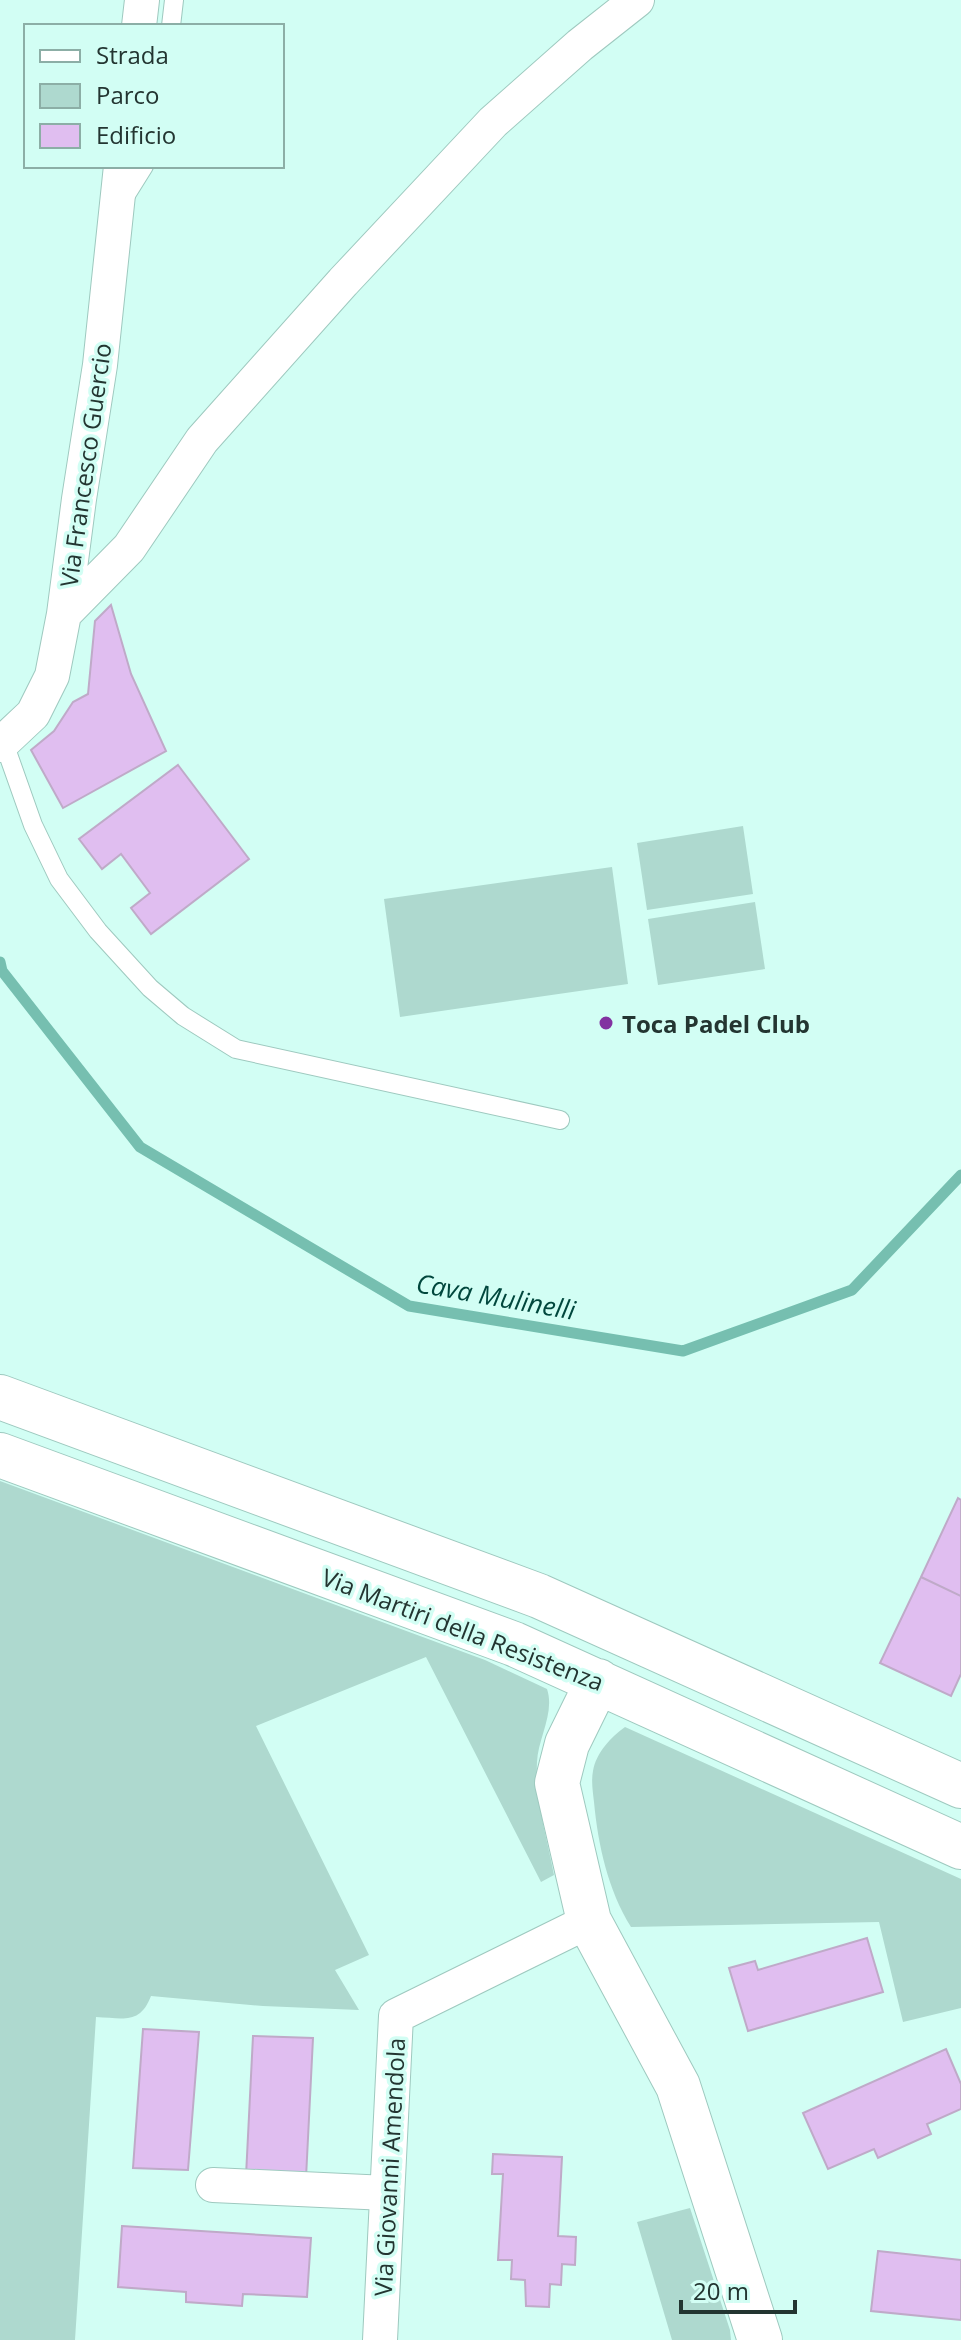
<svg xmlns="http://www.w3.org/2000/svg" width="961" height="2340" font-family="'Open Sans',sans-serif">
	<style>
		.green { fill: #aed9cf }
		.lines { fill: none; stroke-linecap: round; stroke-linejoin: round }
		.stream { stroke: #76bfb0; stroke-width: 11 }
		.building { fill: #e0bef0; stroke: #bfaac8; stroke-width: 2 }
		.lane-casing { stroke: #9ec9bf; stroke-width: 20 }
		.street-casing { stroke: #9ec9bf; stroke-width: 36 }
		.secondary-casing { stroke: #9ec9bf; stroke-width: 46 }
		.lane { stroke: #fff; stroke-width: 18 }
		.street { stroke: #fff; stroke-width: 34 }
		.secondary { stroke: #fff; stroke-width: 44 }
		.poi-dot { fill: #8231a1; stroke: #d2fef4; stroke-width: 3 }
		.labels { text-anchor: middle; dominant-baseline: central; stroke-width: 7; stroke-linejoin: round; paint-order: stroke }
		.street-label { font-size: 24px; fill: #233531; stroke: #d2fef4 }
		.poi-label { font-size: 24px; font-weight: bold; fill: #233531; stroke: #d2fef4; text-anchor: start }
		.water-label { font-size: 26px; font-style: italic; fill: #01473d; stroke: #d2fef4 }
	</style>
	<rect width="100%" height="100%" fill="#d2fef4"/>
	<path class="green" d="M743 826 753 894 647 910 637 843Z
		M612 867 628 984 400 1017 384 899Z
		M755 902 765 969 658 985 648 919Z
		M0 1481 485 1660 547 1689C555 1713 538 1738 537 1762 535 1800 547 1838 554 1875L541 1882 426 1657 256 1726 369 1955 335 1970 359 2010 263 2006 151 1996C140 2025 123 2018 96 2017L75 2340H0Z
		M625 1727 961 1879V2008L903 2022 879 1922 631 1927C608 1890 598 1845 594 1802 593 1793 591 1781 593 1771 596 1753 611 1737 625 1727Z
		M690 2208 730 2330 731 2340H672L637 2222Z"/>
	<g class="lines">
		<path class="stream" d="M0 962 2 971 140 1147 409 1306 683 1351 852 1290 961 1175"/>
	</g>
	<path class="building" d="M111 605 131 674 166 751 63 808 31 750 54 731 73 702 88 694 95 621Z
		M178 765 249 859 151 934 131 908 150 893 121 854 102 869 79 839Z
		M958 1498 961 1500V1596L921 1577Z
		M921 1577 961 1596V1674L951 1696 880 1663Z
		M867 1938 883 1992 748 2031 729 1968 755 1961 758 1970Z
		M143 2029 199 2032 188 2170 133 2168Z
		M253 2036 313 2038 306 2178 246 2176Z
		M946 2049 961 2084V2109L927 2124 931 2134 878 2158 874 2149 828 2169 803 2113Z
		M493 2154 562 2157 558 2236 576 2237 575 2265 562 2264 561 2285 550 2284 549 2307 526 2306 525 2280 511 2279 512 2260H498L503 2174H492Z
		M122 2226 311 2238 307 2297 243 2294 242 2306 186 2302V2292L118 2287Z
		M878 2251 961 2260V2320L871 2311Z"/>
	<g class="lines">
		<defs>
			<path id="lane" d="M171 26 174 0
				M124 198 144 166
				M4 743 33 825 59 879 98 931 150 988 183 1016 236 1049 560 1120"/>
			<path id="street" d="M139 26 142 0
				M64 614 129 548 202 440 343 282 493 122 580 45 637 0
				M0 745 33 714 52 676 64 614 79 499 100 365 121 166
				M213 2185 387 2193
				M380 2340 396 2016 589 1921"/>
			<path id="secondary" d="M0 1397 539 1596 961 1786
				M0 1455 514 1644 961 1847
				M598 1681 567 1744 557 1783 589 1921 678 2086 760 2340"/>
		</defs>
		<use href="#lane" class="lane-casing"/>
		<use href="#street" class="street-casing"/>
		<use href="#secondary" class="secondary-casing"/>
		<use href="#lane" class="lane"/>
		<use href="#street" class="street"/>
		<use href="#secondary" class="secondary"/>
	</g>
	<circle class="poi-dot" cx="606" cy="1023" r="8"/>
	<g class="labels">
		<g class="street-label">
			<text transform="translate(85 465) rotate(-82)">Via Francesco Guercio</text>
			<text transform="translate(463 1629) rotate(21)">Via Martiri della Resistenza</text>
			<text transform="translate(389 2167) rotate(-87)">Via Giovanni Amendola</text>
		</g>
		<g class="poi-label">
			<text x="622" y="1023">Toca Padel Club</text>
		</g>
		<g class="water-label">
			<text transform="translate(496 1296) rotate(10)">Cava Mulinelli</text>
		</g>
	</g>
	<rect x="24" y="24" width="260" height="144" fill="#d2fef4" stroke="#8caea6" stroke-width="2"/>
	<rect x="40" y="50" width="40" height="12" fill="#ffffff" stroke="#8caea6" stroke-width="2"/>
	<text x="96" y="64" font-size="24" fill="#233531">Strada</text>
	<rect x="40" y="84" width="40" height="24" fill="#aed9cf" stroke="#8caea6" stroke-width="2"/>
	<text x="96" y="104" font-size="24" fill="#233531">Parco</text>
	<rect x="40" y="124" width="40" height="24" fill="#e0bef0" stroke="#8caea6" stroke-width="2"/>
	<text x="96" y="144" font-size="24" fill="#233531">Edificio</text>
	<path d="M681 2300v12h114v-12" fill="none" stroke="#233531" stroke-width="4"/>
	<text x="693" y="2300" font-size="24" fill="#233531" stroke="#d2fef4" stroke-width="6" paint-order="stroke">20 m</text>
</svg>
